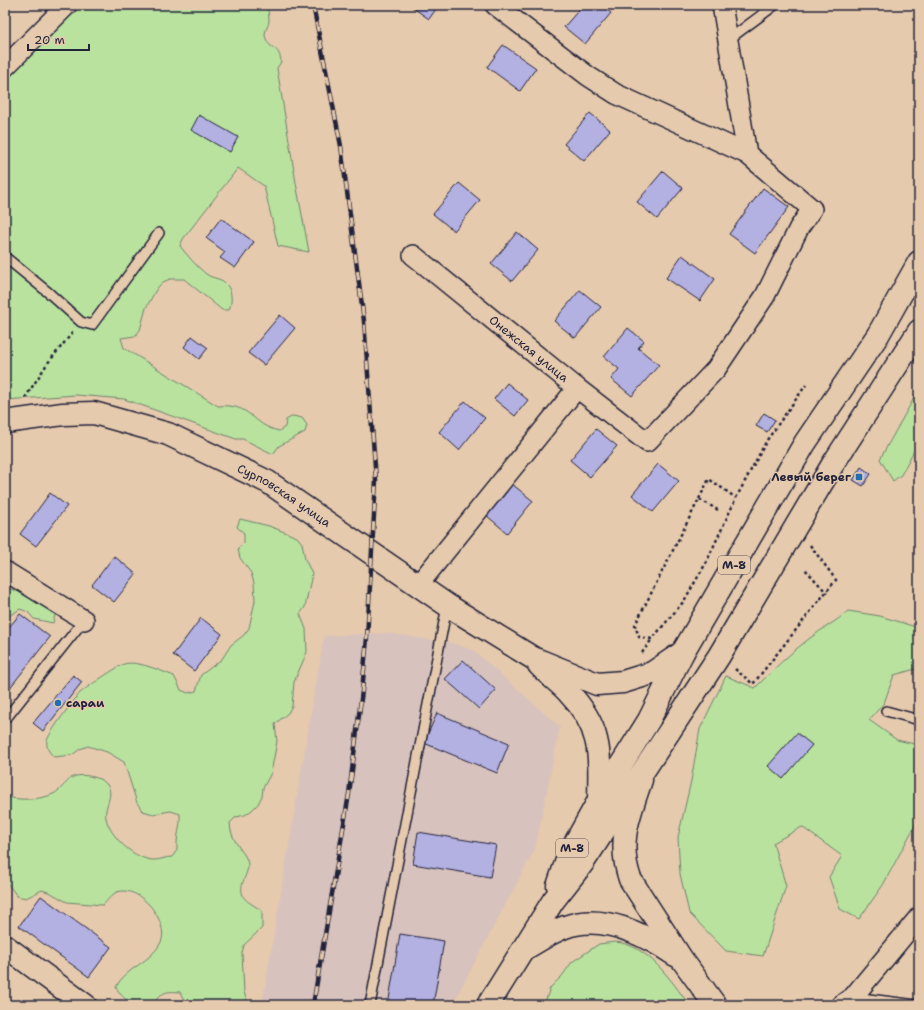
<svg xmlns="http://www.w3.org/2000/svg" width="924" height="1010" font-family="'Shantell Sans',sans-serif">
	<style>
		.built { fill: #d7c2bd }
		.green { fill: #b8e29e; stroke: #6d826c }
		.building { fill: #b3b0e2; stroke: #22223b }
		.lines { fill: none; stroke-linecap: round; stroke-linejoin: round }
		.lane-casing { stroke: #22223b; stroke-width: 12 }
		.street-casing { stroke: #22223b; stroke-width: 22 }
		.secondary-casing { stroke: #22223b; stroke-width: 25 }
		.primary-casing { stroke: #22223b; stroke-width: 25 }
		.path { stroke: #22223b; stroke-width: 2.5; stroke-dasharray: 3 3; stroke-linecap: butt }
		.lane { stroke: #e6caad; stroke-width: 9 }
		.street { stroke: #e6caad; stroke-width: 19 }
		.secondary { stroke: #e6caad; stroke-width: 22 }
		.primary { stroke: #e6caad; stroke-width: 22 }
		.rail-casing { stroke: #22223b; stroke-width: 4.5 }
		.rail { stroke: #e6caad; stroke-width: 3; stroke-dasharray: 9; stroke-linecap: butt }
		.poi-dot { fill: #1f6fb2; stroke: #e6caad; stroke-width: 1.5 }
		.labels { text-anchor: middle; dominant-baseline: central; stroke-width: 3; stroke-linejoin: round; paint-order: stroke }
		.shield { fill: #e6caad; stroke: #5d545d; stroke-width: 1 }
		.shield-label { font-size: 11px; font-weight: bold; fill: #22223b }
		.street-label { font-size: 12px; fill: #22223b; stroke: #e6caad }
		.poi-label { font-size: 12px; font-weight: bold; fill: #22223b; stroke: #e6caad; text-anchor: end }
	</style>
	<rect width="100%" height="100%" fill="#e6caad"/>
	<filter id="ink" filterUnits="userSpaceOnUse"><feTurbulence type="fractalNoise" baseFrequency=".025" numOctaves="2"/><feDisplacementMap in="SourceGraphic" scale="8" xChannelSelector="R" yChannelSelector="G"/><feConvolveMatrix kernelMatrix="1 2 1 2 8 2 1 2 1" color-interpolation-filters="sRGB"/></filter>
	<g filter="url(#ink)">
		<path class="built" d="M387 633 451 643 473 650 560 727 535 849 452 1005H262L324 636Z"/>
		<path class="green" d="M78 5H267C268 9 269 16 269 21 268 28 263 32 266 39 270 50 280 46 281 62L277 68 296 183 309 252 278 246 264 186 238 168 183 239 180 246C187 255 196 266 206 274 211 278 218 278 223 281 232 288 233 300 229 310H222L184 279H170L163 282 157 288 146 308 140 330 135 336 121 338 124 348 218 406C252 403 251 425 279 431L285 427 286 420 293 416 302 418 307 425 305 432 279 446 273 454 243 439H236L124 399 76 395 5 400V78L69 16Z
			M919 389V441L901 475 893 481 880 459Z
			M240 519 269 526 297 537 302 543 305 559 312 574 305 607 300 614 306 629 307 652 294 682 292 706 288 713 275 724 277 741 271 773 263 788 262 796 258 804 252 810 245 815 236 817 230 823C230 843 249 855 248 865 248 876 238 884 243 896 246 902 256 906 262 911V928L244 945 242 953 244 992 248 1005H183L184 1000 180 992C169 991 163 991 156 1000L157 1005C139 1005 125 1005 116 987 126 967 151 963 161 942 170 923 140 884 117 892 112 894 107 901 103 905L67 902 51 893 42 890 26 898 17 896 5 880V796C17 801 41 800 53 794 60 791 65 783 71 778 79 773 96 776 103 781 118 791 103 806 106 818 110 837 135 860 154 860 160 860 166 857 172 857L177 850C176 835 181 828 180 814L171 811 153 814 143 811 137 803 124 762 107 752 88 746 80 749 72 755 54 757C49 752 46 748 47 741 48 734 75 698 80 693 84 689 120 665 124 664 137 660 161 671 174 676L181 690 188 693 196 691 201 675 222 659 231 645 244 635 249 628 255 601 254 583 251 573 240 558 238 549 244 543V533L237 527Z
			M10 589 25 593 52 607 55 615 53 623 34 619 28 612 20 609 7 617 5 621V590Z
			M848 611 880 616 919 628V668L894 675 884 703 869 720 897 740 919 745V818L883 885 859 919 840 909 829 877 842 856 802 827 773 843 786 886 763 956 726 951 689 913 680 874 678 837 691 781 700 729 726 676 755 688C773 670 790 653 810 638 823 628 836 622 848 611Z
			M615 942C647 944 672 981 689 1005H544L550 988 562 976 572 962 599 944Z"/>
		<path class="building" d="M409 5H439L429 19Z
			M583 5H601L611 13 585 44 564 27Z
			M503 45 536 68 520 91 487 67Z
			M590 113 610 130 584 161 564 144Z
			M199 115 238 137 230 152 191 130Z
			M663 171 683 188 657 219 637 202Z
			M459 183 480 200 454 231 433 214Z
			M763 188 789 207 755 253 729 234Z
			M221 218 254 242 235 268 220 258 225 252 206 238Z
			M517 232 538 250 512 281 491 264Z
			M682 255 715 279 700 301 666 278Z
			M580 290 601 307 575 338 554 321Z
			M280 315 295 328 264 365 248 353Z
			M628 328 644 341 638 348 659 365 632 396 611 379 619 369 604 357Z
			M192 336 208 348 199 359 184 347Z
			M507 383 528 400 515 416 494 399Z
			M465 401 485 418 459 450 439 432Z
			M764 413 775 420 767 432 756 426Z
			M596 429 617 446 590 477 570 460Z
			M658 464 679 481 653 512 632 495Z
			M861 467 871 474 863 486 853 480Z
			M512 484 533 501 507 533 486 515Z
			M50 493 67 506 36 546 20 534Z
			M114 556 136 574 114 602 92 585Z
			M20 614 50 637 5 694V632Z
			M201 618 222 634 194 671 173 655Z
			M463 660 496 690 479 709 445 679Z
			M73 675 82 682 43 731 33 723Z
			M437 713 509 743 497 773 424 743Z
			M797 733 812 745 783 779 768 766Z
			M418 832 496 845 490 877 413 864Z
			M41 896 111 947 89 977 19 926Z
			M400 934 444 941 433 1005H388Z"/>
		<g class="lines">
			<defs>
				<path id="lane" d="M728 40 775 5
					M5 257 49 293 81 322 92 325 159 233
					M886 711 919 720
					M8 716 84 620
					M853 997 917 1005
					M370 1005 447 606"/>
				<g id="street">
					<path d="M722 5 747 154"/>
					<path d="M5 67 67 5"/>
					<path id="s1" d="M413 255 577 388 647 442 716 369 765 296 799 228 812 209 747 154 616 94 588 76 495 5"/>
					<path d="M5 571 84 620"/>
					<path d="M419 584 577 388"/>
					<path d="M841 1005 853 997 919 917"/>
				</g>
				<g id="secondary">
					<path id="s2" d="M5 422 63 414 94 413 168 434 268 482 447 605 533 658 597 684 623 682 652 673 683 652"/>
					<path d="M539 665C548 675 559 682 568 692 602 727 600 754 599 800"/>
					<path d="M641 780C629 816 617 842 630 879L681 958 715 1005"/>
					<path d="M5 946 85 1005"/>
					<path d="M524 949C537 942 551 932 565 927 603 913 644 934 675 955"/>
				</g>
				<path id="primary" d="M558 886 569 854 599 800 649 720 683 652 805 443 878 335 919 262
					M488 1005 553 901 582 864 719 656 833 464 919 331"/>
			</defs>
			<use href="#lane" class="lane-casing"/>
			<use href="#street" class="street-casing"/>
			<use href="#secondary" class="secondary-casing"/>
			<use href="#primary" class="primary-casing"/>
			<path class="path" d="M25 398 47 364 73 332
				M699 499 709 479 736 498
				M718 510 699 499 635 625 639 637 652 639 684 601 706 563 736 498 767 440 806 385
				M810 545 836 580 826 592
				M642 653 652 639
				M735 669 753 684 826 592 804 568
				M5 752 7 730"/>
			<use href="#lane" class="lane"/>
			<use href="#street" class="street"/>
			<use href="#secondary" class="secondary"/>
			<use href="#primary" class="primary"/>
			<defs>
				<path id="rail" d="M313 5 341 146 364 321 376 480 367 638 362 691 349 794 313 1005"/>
			</defs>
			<use href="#rail" class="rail-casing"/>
			<use href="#rail" class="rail"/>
		</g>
	</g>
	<g class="poi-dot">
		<rect x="855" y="473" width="8" height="8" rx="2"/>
		<circle cx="58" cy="703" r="4"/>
	</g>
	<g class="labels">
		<g class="shield">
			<rect x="718" y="556" width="32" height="18" rx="3"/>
			<rect x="556" y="839" width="32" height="18" rx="3"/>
		</g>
		<g class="shield-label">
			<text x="734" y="565">М-8</text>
			<text x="572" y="848">М-8</text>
		</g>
		<g class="street-label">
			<text stroke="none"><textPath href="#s1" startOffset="149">Онежская улица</textPath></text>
			<text stroke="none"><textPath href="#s2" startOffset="298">Сурповская улица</textPath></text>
		</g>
		<g class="poi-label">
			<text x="851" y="477">Левый берег</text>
			<text x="66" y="703" text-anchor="start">сараи</text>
		</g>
	</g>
	<rect width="924" height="1010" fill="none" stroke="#e6caad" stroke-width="20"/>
	<rect x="10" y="10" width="904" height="990" fill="none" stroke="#22223b" stroke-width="1.5" filter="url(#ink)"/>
	<path d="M28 44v6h61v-6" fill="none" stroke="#22223b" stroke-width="2"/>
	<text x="34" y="44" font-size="12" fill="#22223b" stroke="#e6caad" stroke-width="3" paint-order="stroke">20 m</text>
</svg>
